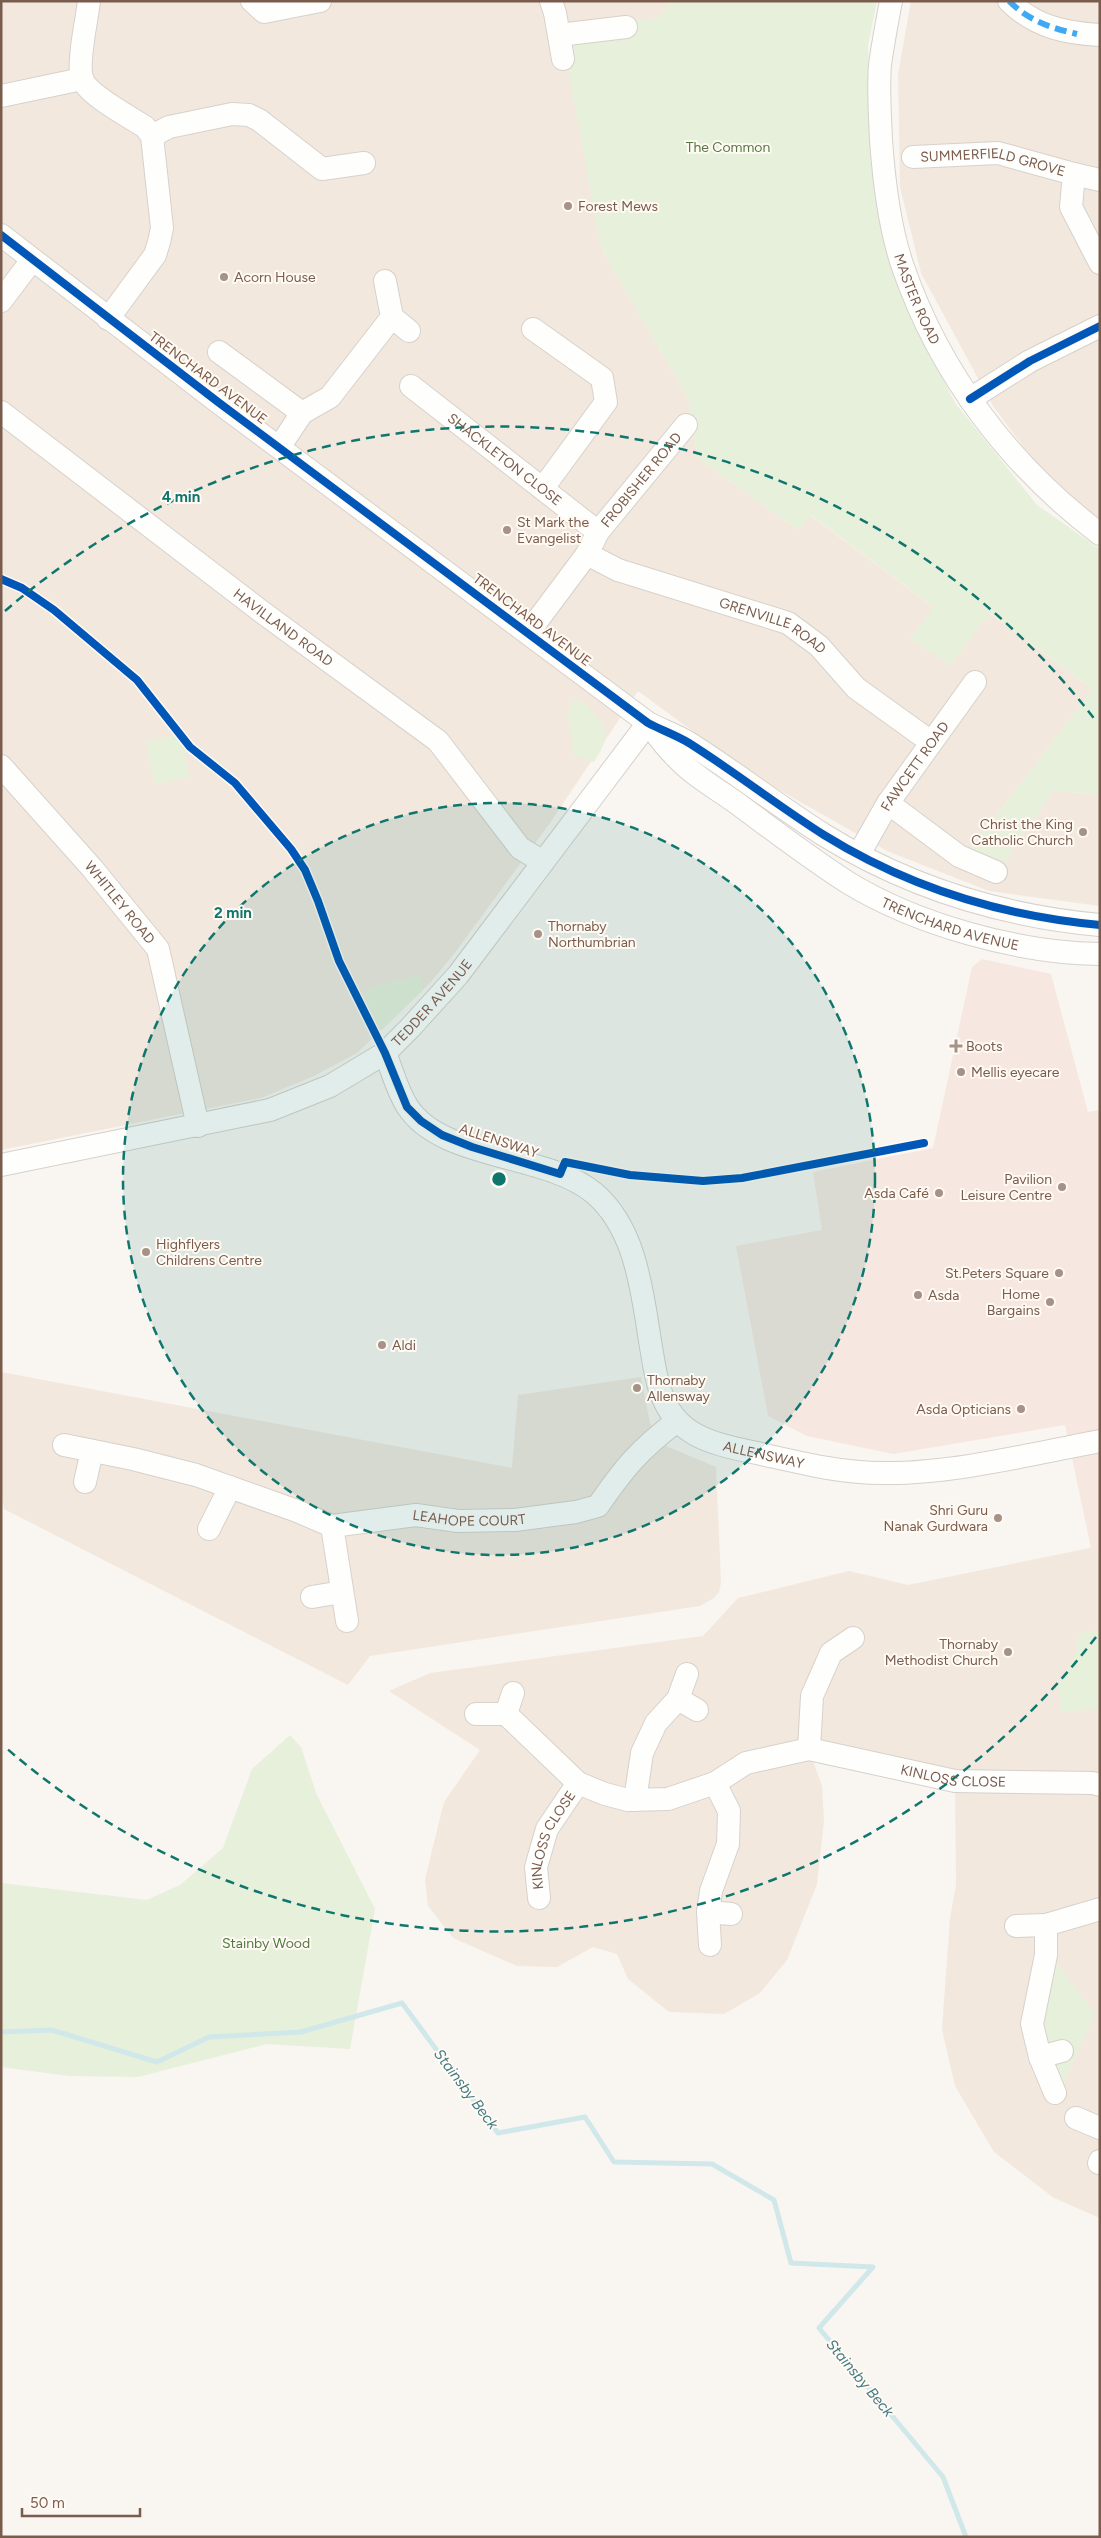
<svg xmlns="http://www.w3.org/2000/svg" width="1101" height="2538" font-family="Figtree,sans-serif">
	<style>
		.residential { fill: #f2e8de }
		.commercial { fill: #f6e8e1 }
		.green { fill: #e7f0db }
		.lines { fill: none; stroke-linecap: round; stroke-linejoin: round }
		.stream { stroke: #d0e8ea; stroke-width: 5 }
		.minor-casing { stroke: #d7d1cb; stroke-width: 24 }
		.minor { stroke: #fefefd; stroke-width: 22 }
		.quiet { stroke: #3fa9f5; stroke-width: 6; stroke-dasharray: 12 6; stroke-linecap: butt }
		.cycleway-casing { stroke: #fffaf3; stroke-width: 11 }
		.cycleway { stroke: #0057b8; stroke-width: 8 }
		.ring { fill: none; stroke: #0f766e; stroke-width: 2.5; stroke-dasharray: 9 6 }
		.poi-dot { fill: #a69286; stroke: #fffaf3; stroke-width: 2 }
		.labels { text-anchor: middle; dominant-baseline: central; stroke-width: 4; stroke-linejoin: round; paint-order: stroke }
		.park-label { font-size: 14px; fill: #537a41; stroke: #fffaf3 }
		.street-label { font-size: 14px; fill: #7a5c4d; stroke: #fffaf3 }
		.poi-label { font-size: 14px; fill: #7a5c4d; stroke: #fffaf3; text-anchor: start }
		.water-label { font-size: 15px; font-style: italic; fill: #437c86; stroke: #fffaf3 }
		.centre { fill: #0f766e; stroke: #fffaf3; stroke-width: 2.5 }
		.ring-label { font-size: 15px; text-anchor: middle; font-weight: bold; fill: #0f766e; stroke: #fffaf3; stroke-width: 4; stroke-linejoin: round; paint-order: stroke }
	</style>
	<rect width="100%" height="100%" fill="#f9f5f0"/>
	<path class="residential" d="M1 1H671L659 18 627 21 601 248 688 398 698 458 798 530 810 515 935 608 910 638 950 665 989 613 1093 689 968 852 1002 865 1054 790 1100 795V906L989 891 887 851 751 774 638 691 550 823 457 950 431 982 357 1053 314 1076 261 1098 1 1150Z
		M911 1H1100V519L1048 480 993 406 921 273 900 187 898 74Z
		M1 1372 512 1468 518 1395 641 1377 650 1423 666 1446 716 1467 721 1582 719 1592 714 1598 700 1606 370 1656 348 1685 4 1509 1 1493Z
		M1100 1546V2218L1054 2198 994 2152 955 2086 942 2029 950 1918 956 1885 955 1781 809 1750 822 1786 824 1821 817 1884 787 1960 760 1993 724 2014 669 2012 628 1979 617 1954 593 1947 557 1967 517 1966 453 1938 428 1906 425 1879 444 1802 480 1750 389 1691 430 1673 703 1636 738 1598 849 1571 908 1585Z"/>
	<path class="commercial" d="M982 959 1051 974 1088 1112 1100 1110V1546L1091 1548 1065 1425 893 1454 807 1436 768 1416 736 1246 822 1230 813 1172 933 1148 972 967Z"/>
	<path class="green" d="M671 1H877L868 45 871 167 899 291 955 403 1037 505 1100 549V795L1054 790 1002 865 968 852 1093 689 990 613 950 666 910 638 934 607 811 515 798 530 698 458 688 398 601 248 560 25 659 18Z
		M576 697C603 720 617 728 594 762L574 756 567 711Z
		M174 735 182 745 190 778 154 784 146 741Z
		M420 975 423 990 382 1030 368 1009 365 996 371 987Z
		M1100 1630V1709L1061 1712 1058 1686 1076 1652 1079 1633Z
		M290 1735 301 1747 316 1793 375 1909 350 2049 267 2044 138 2077 69 2076 1 2067V1883L147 1900 180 1885 223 1848 252 1769Z
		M1055 1960 1095 2014 1063 2085 1044 2044 1040 2015Z"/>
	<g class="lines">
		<path class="stream" d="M1 2032 52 2030 157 2062 209 2037 301 2032 402 2003 498 2133 585 2117 614 2162 712 2164 774 2200 791 2263 873 2267 819 2328 943 2477 966 2537"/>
		<defs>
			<g id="minor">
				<path d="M89 1C87 19 77 63 82 78 86 94 130 117 145 127L152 136 162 228 159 242 155 255 108 319"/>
				<path d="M252 1 264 12 320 1"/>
				<path d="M551 1 555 13 563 59"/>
				<path id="s1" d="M891 1C887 22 883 43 880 65 878 89 880 116 881 140 884 182 889 227 903 267 940 374 1010 466 1100 534"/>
				<path d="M1009 1C1035 27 1065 33 1100 35"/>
				<path d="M559 35 626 27"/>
				<path d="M1 96 82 79"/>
				<path d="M152 136 169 127 232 114 249 115 259 120 322 169 364 163"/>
				<path id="s2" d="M913 157 998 153 1074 174 1071 207 1100 263"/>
				<path d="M1074 174 1100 180"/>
				<path d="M1 235 218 402 648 723C661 730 676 735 689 743 735 772 778 806 824 835 908 887 1002 916 1100 925"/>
				<path d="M385 281 392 317 409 331"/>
				<path d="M1 301 32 260"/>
				<path d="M533 329 602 378 606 402 543 488"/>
				<path d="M219 352 302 413 280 446"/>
				<path id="s3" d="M411 386 598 532"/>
				<path d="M970 399 1030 361 1100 326"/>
				<path id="s4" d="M1 412 262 612 438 741 520 848 543 862"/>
				<path d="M302 413 330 397 392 317"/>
				<path id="s5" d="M587 554 618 570 788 623 819 646 856 688 931 742"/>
				<path id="s6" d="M528 633 587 554 598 532 686 425"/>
				<path id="s7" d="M652 728C659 738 667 748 676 757 694 777 721 791 742 807 777 833 811 859 847 882 917 925 1019 953 1100 954"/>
				<path id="s8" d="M1 766 92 868 158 949 198 1126"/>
				<path d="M888 803 959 856 996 872"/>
				<path id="s9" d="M859 854 888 803 975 682"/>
				<path id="s10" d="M385 1053C392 1070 397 1090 407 1106 441 1160 546 1153 594 1193 645 1236 643 1319 657 1379 670 1437 710 1443 761 1454 801 1463 841 1473 883 1473 951 1474 1032 1454 1100 1441"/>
				<path id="s11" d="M1 1165 270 1110 330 1086 385 1053 410 1028 458 975 648 723"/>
				<path id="s12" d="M64 1445 133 1459 196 1475 297 1511 332 1526 416 1515 458 1521 515 1520 576 1512 598 1506C624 1468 639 1450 677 1421"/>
				<path d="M85 1482 92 1451"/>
				<path d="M332 1526 347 1621"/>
				<path d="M209 1529 230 1487"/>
				<path d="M312 1597 342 1592"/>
				<path d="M678 1699 697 1710"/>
				<path d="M476 1714H506L513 1693"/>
				<path id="s13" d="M506 1714 578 1783 605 1794 628 1800 668 1799 715 1783 746 1763 809 1749 955 1781 1093 1783 1100 1785"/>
				<path d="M809 1749 812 1696 831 1653 853 1638"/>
				<path d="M635 1800 642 1753 656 1723 678 1699 687 1674"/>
				<path id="s14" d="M539 1898 536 1867 547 1829 578 1783"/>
				<path d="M708 1912 731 1914"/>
				<path d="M1016 1926 1046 1925"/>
				<path d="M710 1945 708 1912 711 1891 728 1844 729 1811 715 1783"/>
				<path d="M1040 2057 1062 2051"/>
				<path d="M1055 2093 1040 2057 1032 2024 1046 1955V1925L1100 1909"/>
				<path d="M1076 2118 1100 2128"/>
				<path d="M1099 2163 1100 2161"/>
			</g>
		</defs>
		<use href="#minor" class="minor-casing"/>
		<use href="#minor" class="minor"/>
		<path class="quiet" d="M1009 1C1029 21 1051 28 1077 34"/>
		<defs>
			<path id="cycleway" d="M1 235 218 402 648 723C661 730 676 735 689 743 735 772 778 806 824 835 908 887 1002 916 1100 925
				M970 399 1030 361 1100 326
				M1 579 22 588 54 610 137 680 190 747 235 783 291 849 305 870 318 901 339 961 385 1053 407 1107 421 1121 442 1135 472 1147 560 1174 565 1162 630 1175 703 1181 742 1178 924 1143"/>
		</defs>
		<use href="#cycleway" class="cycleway-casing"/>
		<use href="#cycleway" class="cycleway"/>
	</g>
	<circle cx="499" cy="1179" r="376" fill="#0f766e" fill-opacity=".12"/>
	<g class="ring">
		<circle cx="499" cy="1179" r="376"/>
		<path d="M1096 1637A753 753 0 0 1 5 1747M5 611A753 753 0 0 1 1096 721"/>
	</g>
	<g class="poi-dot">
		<circle cx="568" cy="206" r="5"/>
		<circle cx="224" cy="277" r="5"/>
		<circle cx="507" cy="530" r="5"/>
		<circle cx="1083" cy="832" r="5"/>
		<circle cx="538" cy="934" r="5"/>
		<path d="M953.5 1038.5h5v5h5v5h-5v5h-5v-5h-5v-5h5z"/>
		<circle cx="961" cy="1072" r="5"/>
		<circle cx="1062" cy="1187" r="5"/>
		<circle cx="939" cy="1193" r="5"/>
		<circle cx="146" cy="1252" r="5"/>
		<circle cx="1059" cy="1273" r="5"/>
		<circle cx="918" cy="1295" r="5"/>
		<circle cx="1050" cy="1302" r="5"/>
		<circle cx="382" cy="1345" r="5"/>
		<circle cx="637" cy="1388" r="5"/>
		<circle cx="1021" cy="1409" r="5"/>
		<circle cx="998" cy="1518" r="5"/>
		<circle cx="1008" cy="1652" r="5"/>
	</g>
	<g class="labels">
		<g class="park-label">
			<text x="728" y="147">The Common</text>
			<text x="266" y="1943">Stainby Wood</text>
		</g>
		<g class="street-label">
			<text stroke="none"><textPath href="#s2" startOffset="81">SUMMERFIELD GROVE</textPath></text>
			<text stroke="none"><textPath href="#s1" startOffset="304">MASTER ROAD</textPath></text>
			<text transform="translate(208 378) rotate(37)">TRENCHARD AVENUE</text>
			<text stroke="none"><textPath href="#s3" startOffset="119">SHACKLETON CLOSE</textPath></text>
			<text stroke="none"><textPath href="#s6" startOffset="191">FROBISHER ROAD</textPath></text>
			<text transform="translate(532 620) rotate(37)">TRENCHARD AVENUE</text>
			<text stroke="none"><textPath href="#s4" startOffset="355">HAVILLAND ROAD</textPath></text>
			<text stroke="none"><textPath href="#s5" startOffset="200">GRENVILLE ROAD</textPath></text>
			<text stroke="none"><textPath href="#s9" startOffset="104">FAWCETT ROAD</textPath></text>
			<text stroke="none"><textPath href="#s8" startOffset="181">WHITLEY ROAD</textPath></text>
			<text stroke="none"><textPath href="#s7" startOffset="362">TRENCHARD AVENUE</textPath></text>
			<text stroke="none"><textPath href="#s11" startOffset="472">TEDDER AVENUE</textPath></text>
			<text transform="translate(499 1141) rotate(18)">ALLENSWAY</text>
			<text stroke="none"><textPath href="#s10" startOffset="609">ALLENSWAY</textPath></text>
			<text stroke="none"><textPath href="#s12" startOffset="419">LEAHOPE COURT</textPath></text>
			<text stroke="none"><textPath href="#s13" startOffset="491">KINLOSS CLOSE</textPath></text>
			<text stroke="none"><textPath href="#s14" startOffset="62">KINLOSS CLOSE</textPath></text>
		</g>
		<g class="poi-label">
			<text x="578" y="206">Forest Mews</text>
			<text x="234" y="277">Acorn House</text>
			<text x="517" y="522">St Mark the<tspan x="517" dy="16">Evangelist</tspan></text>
			<text x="1073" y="824" text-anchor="end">Christ the King<tspan x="1073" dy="16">Catholic Church</tspan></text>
			<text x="548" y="926">Thornaby<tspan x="548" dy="16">Northumbrian</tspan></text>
			<text x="966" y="1046">Boots</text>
			<text x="971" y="1072">Mellis eyecare</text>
			<text x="1052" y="1179" text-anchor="end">Pavilion<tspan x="1052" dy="16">Leisure Centre</tspan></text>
			<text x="929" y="1193" text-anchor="end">Asda Café</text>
			<text x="156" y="1244">Highflyers<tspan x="156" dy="16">Childrens Centre</tspan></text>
			<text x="1049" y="1273" text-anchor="end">St.Peters Square</text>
			<text x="1040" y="1294" text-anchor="end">Home<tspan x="1040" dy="16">Bargains</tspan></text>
			<text x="928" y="1295">Asda</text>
			<text x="392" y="1345">Aldi</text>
			<text x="647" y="1380">Thornaby<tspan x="647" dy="16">Allensway</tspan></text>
			<text x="1011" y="1409" text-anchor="end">Asda Opticians</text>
			<text x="988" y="1510" text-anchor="end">Shri Guru<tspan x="988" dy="16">Nanak Gurdwara</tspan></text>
			<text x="998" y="1644" text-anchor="end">Thornaby<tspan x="998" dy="16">Methodist Church</tspan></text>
		</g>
		<g class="water-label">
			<text transform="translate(466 2089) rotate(53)">Stainsby Beck</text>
			<text transform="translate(860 2378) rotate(50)">Stainsby Beck</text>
		</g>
	</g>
	<circle cx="499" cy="1179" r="8" class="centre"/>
	<g class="ring-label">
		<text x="181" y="502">4 min</text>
		<text x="233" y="918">2 min</text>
	</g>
	<rect width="1101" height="2538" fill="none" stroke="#7a5c4d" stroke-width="5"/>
	<path d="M22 2508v8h118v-8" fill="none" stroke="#7a5c4d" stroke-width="2.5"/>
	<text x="30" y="2508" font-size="15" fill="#7a5c4d" stroke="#fffaf3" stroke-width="4" paint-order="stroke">50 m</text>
</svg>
